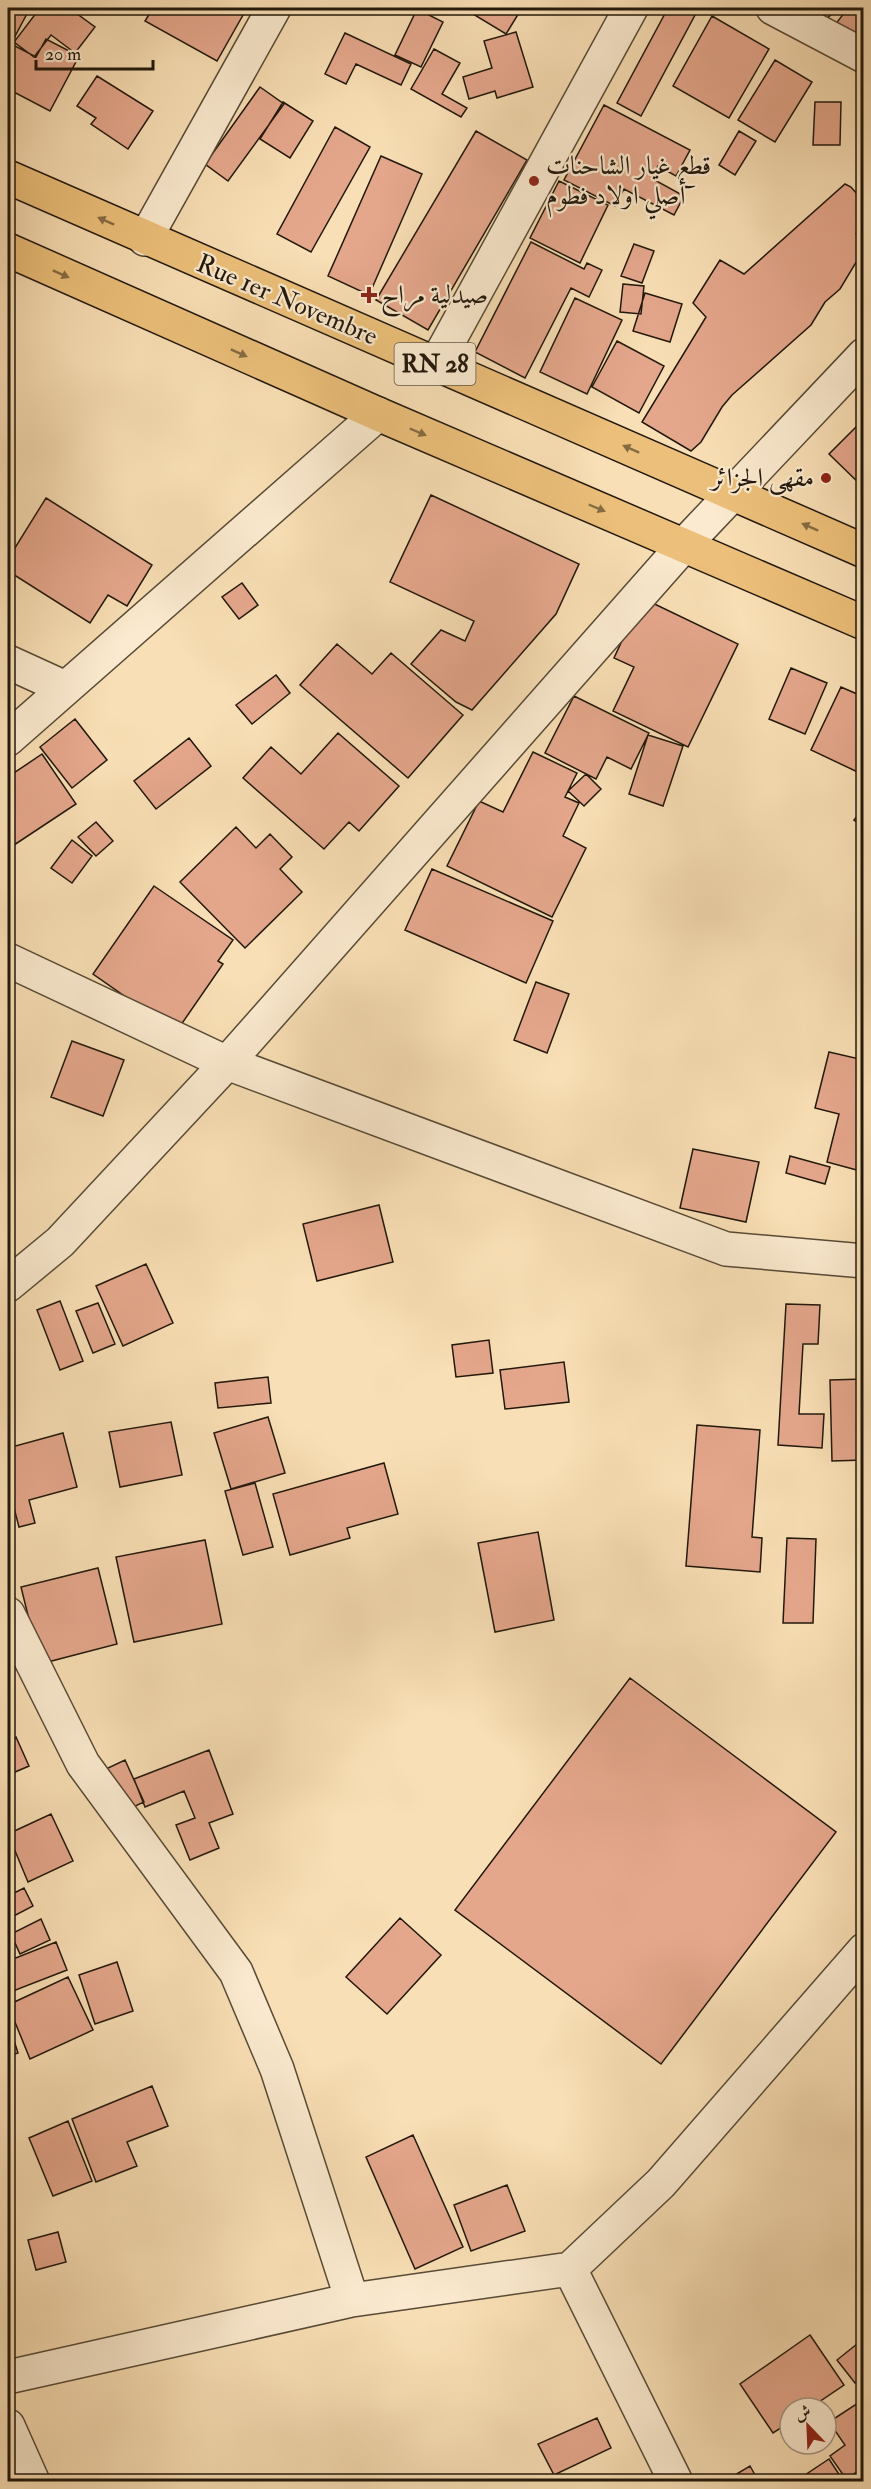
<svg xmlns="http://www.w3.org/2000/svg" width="871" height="2489" font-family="'IM FELL Double Pica',Amiri,serif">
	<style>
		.building { fill: #e5a78c; stroke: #21180c; stroke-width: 1.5 }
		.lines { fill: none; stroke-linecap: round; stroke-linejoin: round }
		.minor-casing { stroke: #574a36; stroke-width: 36 }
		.major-casing { stroke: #21180c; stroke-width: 36 }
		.minor { stroke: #fbeacf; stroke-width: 33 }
		.major { stroke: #ecc07a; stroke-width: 33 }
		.oneway { fill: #866c43 }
		.poi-dot { fill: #8f2418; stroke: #fbeacf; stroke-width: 2 }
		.labels { text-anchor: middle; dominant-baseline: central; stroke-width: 4.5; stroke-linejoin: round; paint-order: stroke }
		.shield { fill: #fbeacf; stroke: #625746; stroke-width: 1.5 }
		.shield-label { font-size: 24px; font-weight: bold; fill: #21180c }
		.poi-label { font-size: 26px; fill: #21180c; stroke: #fbeacf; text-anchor: start }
		.street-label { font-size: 26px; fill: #21180c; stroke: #fbeacf }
	</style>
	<rect width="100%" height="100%" fill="#f9dfb5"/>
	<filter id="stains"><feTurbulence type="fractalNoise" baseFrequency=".00333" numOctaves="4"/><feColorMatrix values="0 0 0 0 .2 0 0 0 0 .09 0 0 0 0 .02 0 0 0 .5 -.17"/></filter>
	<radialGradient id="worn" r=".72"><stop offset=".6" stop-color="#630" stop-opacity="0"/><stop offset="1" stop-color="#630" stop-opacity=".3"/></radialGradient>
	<path class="building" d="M8 8H30L11 44 36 57 46 39 79 56 50 111 8 89Z
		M40 8H69L95 27 75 53 51 35 34 57 14 42Z
		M153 8H168L180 14 184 8H247L217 61 145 21Z
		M463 8H522L506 34Z
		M668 8H679L695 15 641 116 617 103Z
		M789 8H839L811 32Z
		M848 8H864V55L831 30Z
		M417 9 443 22 421 67 395 55Z
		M712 16 769 49 729 118 673 86Z
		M516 32 533 87 497 98 495 91 469 99 463 77 492 68 484 41Z
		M345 33 411 64 401 85 356 64 346 84 325 74Z
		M434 49 460 63 442 94 467 108 461 117 411 89Z
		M775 60 812 82 775 142 738 120Z
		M97 76 153 111 128 149 91 124 96 118 77 106Z
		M260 87 284 104 228 181 205 164Z
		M283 102 313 121 290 158 260 139Z
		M815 102H841L840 145H813Z
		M604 105 690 150 676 176 658 166 651 178 684 196 674 215 624 189 615 206 564 180Z
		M335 127 370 147 311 252 277 234Z
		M476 131 527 160 428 330 376 300Z
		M739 131 756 141 735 175 719 165Z
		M381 156 422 174 369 295 328 276Z
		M559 181 608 205 580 263 530 238Z
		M845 184 851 187 864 202V221L856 234 864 242V249L840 289 825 302 811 325 732 395 722 407 701 442 691 451 642 422 706 317 693 303 720 260 744 274Z
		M531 242 584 269 587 263 602 270 589 297 571 288 525 378 475 352Z
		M634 244 654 251 642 283 621 276Z
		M623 284 644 286 641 314 620 312Z
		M645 293 682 304 670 342 633 331Z
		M575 298 622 320 587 394 540 372Z
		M617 341 664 366 639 413 592 387Z
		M864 419V488L829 454Z
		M431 495 579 564 556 614 472 710 456 702 411 664 441 630 465 641 474 621 390 582Z
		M46 498 152 565 127 606 108 595 90 623 8 571V559Z
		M242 583 258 605 239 619 222 597Z
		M642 598 738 644 688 747 613 711 634 667 614 658Z
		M337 644 372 674 391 653 463 715 408 778 300 685Z
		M791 668 827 683 805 734 769 719Z
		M276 675 290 693 252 724 236 705Z
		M841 687 864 697V775L811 750Z
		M574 696 649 733 631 769 607 757 596 779 545 753Z
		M75 719 107 760 72 788 40 747Z
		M338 733 399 786 359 831 349 822 324 849 243 778 271 747 301 774Z
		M648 735 683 746 663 806 629 794Z
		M189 738 211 766 156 809 134 781Z
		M533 752 577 773 565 797 579 803 563 836 586 848 552 917 447 866 479 801 503 812Z
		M42 754 76 804 8 849V777Z
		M586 774 601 789 584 806 568 791Z
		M864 807V827L854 820Z
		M96 822 113 841 96 856 78 837Z
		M236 827 256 848 270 834 292 857 280 869 302 892 245 948 180 882Z
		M72 840 92 856 72 883 51 868Z
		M432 869 553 921 526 983 405 930Z
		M154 886 233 940 218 961 223 964 176 1032 93 974Z
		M536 982 569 994 547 1053 514 1040Z
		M72 1041 124 1060 103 1116 51 1097Z
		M829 1052 864 1060V1172L827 1162 839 1114 815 1108Z
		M693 1149 759 1162 746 1222 680 1208Z
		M790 1156 830 1167 825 1184 786 1173Z
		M379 1205 393 1262 317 1281 303 1224Z
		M146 1264 173 1323 123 1346 96 1286Z
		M60 1301 83 1361 60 1370 37 1310Z
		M98 1303 115 1344 93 1353 76 1311Z
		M786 1304 820 1305 818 1344H803L799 1414H824L822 1448 778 1445Z
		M489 1340 493 1373 456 1377 452 1345Z
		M564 1362 569 1402 505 1409 500 1370Z
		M268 1377 271 1403 218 1408 215 1383Z
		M864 1379V1460L832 1461 830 1380Z
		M268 1417 285 1473 231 1489 214 1433Z
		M171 1422 182 1475 120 1487 109 1432Z
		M697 1425 760 1430 752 1537 762 1538 760 1572 686 1566Z
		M63 1433 77 1487 29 1500 35 1523 19 1527 8 1485V1448Z
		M384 1463 398 1514 347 1528 350 1538 290 1555 273 1494Z
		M255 1483 273 1547 243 1555 225 1491Z
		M538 1532 554 1620 495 1632 478 1543Z
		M787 1538 816 1539 813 1623H783Z
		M205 1540 222 1624 134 1642 116 1557Z
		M98 1568 117 1644 40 1664 21 1587Z
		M630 1678 836 1832 661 2064 455 1910Z
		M16 1737 29 1766 8 1775V1741Z
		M209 1750 233 1814 209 1823 219 1848 190 1860 176 1825 195 1818 184 1791 145 1807 134 1779Z
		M125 1760 144 1802 110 1818 91 1776Z
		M51 1814 73 1861 28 1882 8 1834Z
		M8 1866 14 1880 8 1884Z
		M24 1888 33 1906 8 1919V1896Z
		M400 1918 441 1955 387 2014 346 1977Z
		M41 1919 50 1940 20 1954 11 1934Z
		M56 1942 67 1970 8 1993V1961Z
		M117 1962 133 2011 95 2024 79 1975Z
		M68 1977 93 2030 30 2059 8 2005Z
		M11 2031 18 2053 8 2056V2032Z
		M152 2086 168 2126 127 2142 137 2166 96 2182 72 2119Z
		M68 2121 92 2181 53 2196 29 2138Z
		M413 2135 463 2247 415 2269 366 2157Z
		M507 2185 525 2231 471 2251 454 2205Z
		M58 2232 66 2262 36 2270 28 2240Z
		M810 2335 844 2385 810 2408H790V2422L773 2433 740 2384Z
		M857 2344 864 2353V2376L855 2383 837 2360Z
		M858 2403 864 2411V2446L859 2449 864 2455V2467L846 2479 830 2456 845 2445 829 2422Z
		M597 2418 611 2448 554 2475 538 2444Z
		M829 2459 844 2482H809L805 2475Z
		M750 2466 759 2482H723Z"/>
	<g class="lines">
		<defs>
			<path id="minor" d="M773 8 864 56
				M145 239 274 8
				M436 364 631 8
				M8 662 65 688
				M8 739 378 414
				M8 960 227 1063 726 1249 864 1261
				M8 1285 60 1242 227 1063 684 545 864 355
				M8 1614 83 1764 236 1972 277 2069 352 2300
				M570 2269 676 2482
				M8 2377 352 2300 570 2269 661 2183 864 1950
				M8 2426 33 2482"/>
			<path id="major" d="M8 177 864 551
				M8 250 378 414 864 623"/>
		</defs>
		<use href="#minor" class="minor-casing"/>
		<use href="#major" class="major-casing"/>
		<use href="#minor" class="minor"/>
		<use href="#major" class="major"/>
	</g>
	<defs><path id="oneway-solid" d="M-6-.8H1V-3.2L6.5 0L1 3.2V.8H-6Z" transform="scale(1.5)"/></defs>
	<g class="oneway">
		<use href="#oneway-solid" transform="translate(106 221) rotate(-156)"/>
		<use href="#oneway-solid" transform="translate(61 274) rotate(24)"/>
		<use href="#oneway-solid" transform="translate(239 353) rotate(24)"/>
		<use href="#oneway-solid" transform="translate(418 432) rotate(23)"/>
		<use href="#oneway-solid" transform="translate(631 449) rotate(-156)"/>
		<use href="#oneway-solid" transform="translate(597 508) rotate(23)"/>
		<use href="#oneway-solid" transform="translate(810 527) rotate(-156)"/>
	</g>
	<g class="poi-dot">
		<circle cx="534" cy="181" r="6"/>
		<path d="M366 286h6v6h6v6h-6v6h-6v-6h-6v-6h6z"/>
		<circle cx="826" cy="478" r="6"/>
	</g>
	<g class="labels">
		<rect class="shield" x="394.5" y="343" width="81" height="42" rx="4.5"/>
		<g class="shield-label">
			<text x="435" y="364">RN 28</text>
		</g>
		<g class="poi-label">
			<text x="546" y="166">قطع غيار الشاحنات<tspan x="546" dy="30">أصلي اولاد فطوم</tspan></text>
			<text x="381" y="295">صيدلية مراح</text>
			<text x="814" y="478" text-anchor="end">مقهى الجزائر</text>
		</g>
		<g class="street-label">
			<text transform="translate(287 300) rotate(23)">Rue 1er Novembre</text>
		</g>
	</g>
	<rect width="871" height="2489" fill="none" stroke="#f9dfb5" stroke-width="30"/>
	<rect x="9" y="9" width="853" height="2471" fill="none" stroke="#21180c" stroke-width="3"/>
	<rect x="15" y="15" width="841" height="2459" fill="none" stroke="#21180c" stroke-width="1.5"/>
	<g transform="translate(808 2426) rotate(337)"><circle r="28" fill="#fbeacf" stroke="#a49681" stroke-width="1.5"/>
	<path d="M0-4.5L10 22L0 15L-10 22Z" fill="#8f2418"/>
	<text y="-9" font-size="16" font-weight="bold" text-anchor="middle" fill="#21180c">ش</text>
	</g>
	<path d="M36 60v9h117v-9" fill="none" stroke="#21180c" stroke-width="3"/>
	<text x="45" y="60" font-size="18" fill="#21180c" stroke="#fbeacf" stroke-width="4.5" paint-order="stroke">20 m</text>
	<rect width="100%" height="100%" filter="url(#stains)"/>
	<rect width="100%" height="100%" fill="url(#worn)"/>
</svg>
